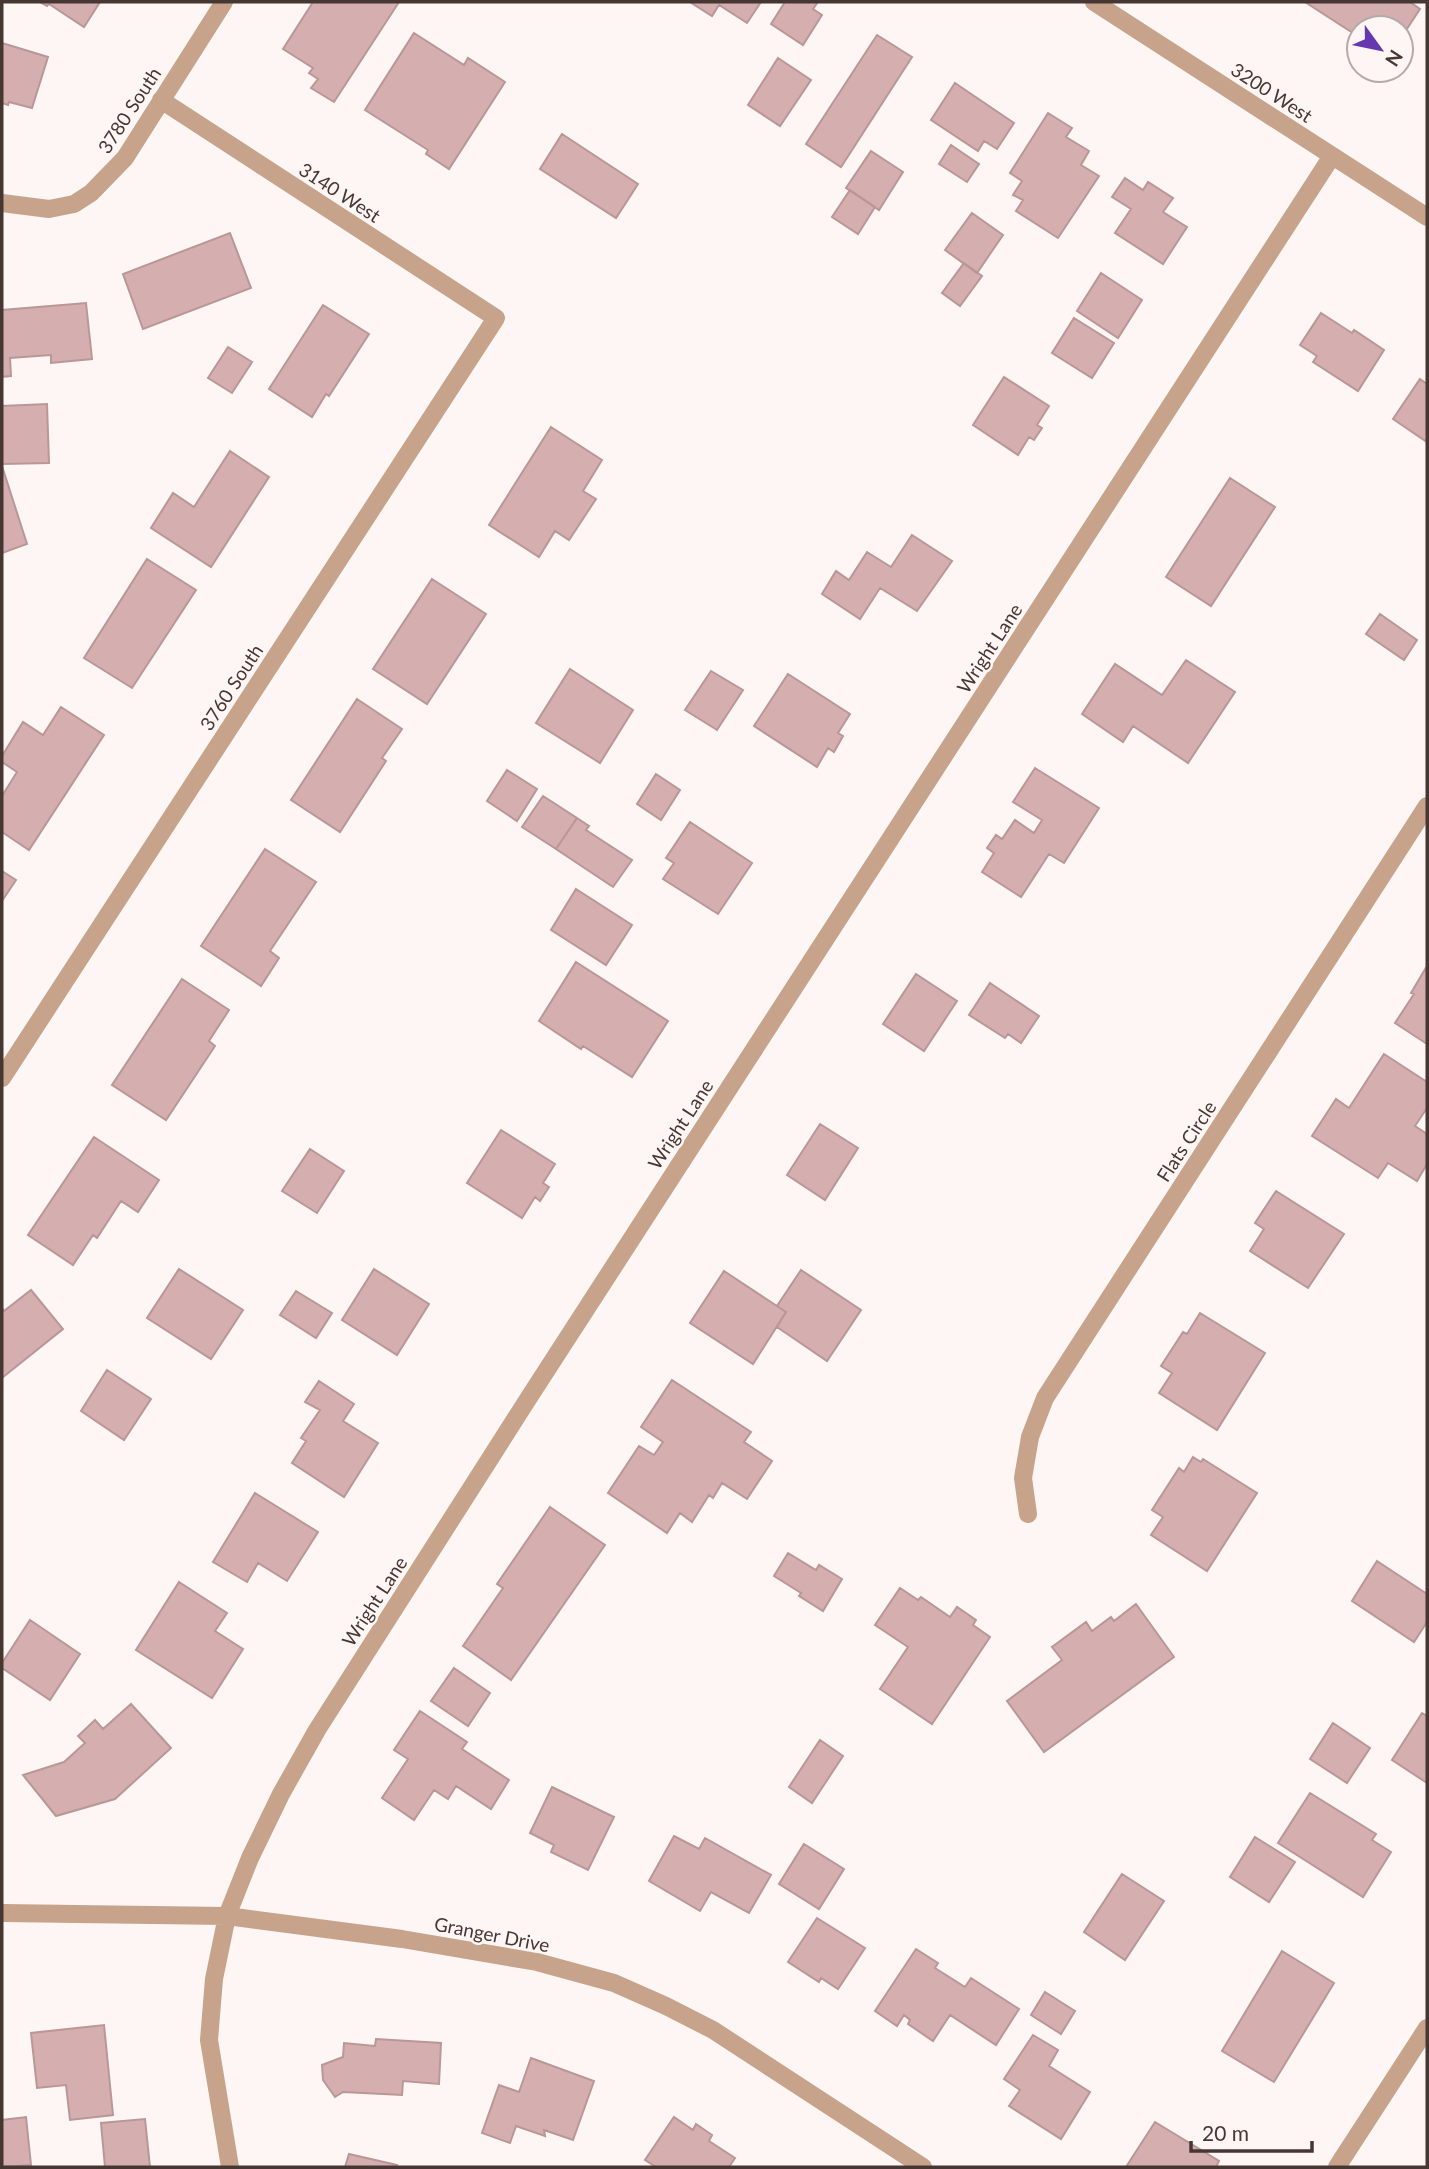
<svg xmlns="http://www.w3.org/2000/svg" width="1429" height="2169" font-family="Lato,sans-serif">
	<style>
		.building { fill: #d5aeb0; stroke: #bb9697; stroke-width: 2 }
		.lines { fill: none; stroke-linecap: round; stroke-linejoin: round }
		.minor { stroke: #c7a38b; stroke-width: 18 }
		.tertiary { stroke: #c7a38b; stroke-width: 18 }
		.labels { text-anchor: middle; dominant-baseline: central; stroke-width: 5; stroke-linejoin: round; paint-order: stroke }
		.street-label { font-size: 19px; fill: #463733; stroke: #fef6f4 }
	</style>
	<rect width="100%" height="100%" fill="#fef6f4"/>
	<path class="building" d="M40 2H100L84 27 49 4 47 6Z
		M313 2H399L334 102 311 88 318 79 309 73 313 68 283 49Z
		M690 2H761L747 23 719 5 712 16Z
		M785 2H818L813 9 822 15 803 45 771 24Z
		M1305 2H1410L1420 9 1401 38V28H1359V37Z
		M414 33 464 65 468 58 505 82 449 169 426 154 428 150 365 110Z
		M877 35 912 57 841 167 806 144Z
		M2 43 48 57 32 108 9 102 8 105 2 103Z
		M778 58 811 80 780 126 748 105Z
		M955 83 1014 123 997 149 984 141 978 151 931 120Z
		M1048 113 1072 128 1066 137 1089 151 1081 165 1099 176 1058 238 1016 211 1023 200 1013 195 1022 181 1010 173Z
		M562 134 638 184 616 218 540 169Z
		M951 145 979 164 967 182 939 164Z
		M871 151 903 172 879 210 846 188Z
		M1125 178 1143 190 1148 182 1173 198 1163 212 1187 227 1163 264 1115 233 1131 209 1112 197Z
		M850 190 875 207 858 234 832 217Z
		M972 213 1003 235 977 273 945 250Z
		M230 233 251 288 143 329 123 274Z
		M964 263 982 276 960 306 942 293Z
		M1101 273 1142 300 1118 338 1077 311Z
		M86 303 92 359 51 363V355L10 358 11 376 2 377V310Z
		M323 305 369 334 329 396 326 394 312 417 269 389Z
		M1321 313 1352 333 1354 330 1384 350 1358 391 1313 362 1317 356 1300 345Z
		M1074 318 1114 343 1092 378 1052 353Z
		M228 347 252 362 232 393 208 378Z
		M1004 377 1049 406 1037 425 1042 428 1034 440 1029 437 1018 455 973 425Z
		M1420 379 1427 384V442L1393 419Z
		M47 404 49 463 2 464V406Z
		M551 427 602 460 583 491 596 499 569 540 555 531 539 557 489 525Z
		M230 451 269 477 211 567 151 528 173 493 194 507Z
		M2 466 27 544 2 553Z
		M1230 478 1275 507 1211 606 1166 577Z
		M912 535 952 561 917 611 880 588 860 619 822 594 836 571 849 580 867 552 891 567Z
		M147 559 196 590 132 688 84 658Z
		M432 579 486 614 427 704 373 669Z
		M1380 614 1417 640 1404 660 1366 634Z
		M1186 660 1235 692 1188 763 1133 726 1123 742 1082 714 1115 664 1162 695Z
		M570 669 633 710 600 763 536 723Z
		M711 671 743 690 717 730 685 710Z
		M788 674 850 714 838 733 843 736 834 752 828 748 817 767 754 726Z
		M357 699 402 729 382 758 386 761 340 832 291 800Z
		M61 707 104 735 29 850 2 832V796L17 772 2 762V756L23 722 43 735Z
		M1035 768 1099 808 1064 863 1049 854 1021 897 982 872 994 853 987 848 996 835 1002 839 1015 820 1034 833 1042 820 1013 802Z
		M507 770 537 789 517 821 487 801Z
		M656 774 680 790 661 820 637 804Z
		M543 796 577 818 556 849 522 827Z
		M577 818 589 826 586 830 632 860 613 887 556 849Z
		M690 822 752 863 718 914 663 879 674 863 666 858Z
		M265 849 316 882 270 951 279 958 261 986 201 946Z
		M2 871 16 880 2 901Z
		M576 889 632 925 606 965 551 930Z
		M576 962 668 1021 632 1077 583 1046 581 1049 539 1021Z
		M1427 966V1044L1395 1023 1414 994 1411 993Z
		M916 974 957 1001 924 1051 883 1024Z
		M182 979 229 1010 209 1041 215 1046 166 1120 112 1085Z
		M990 983 1039 1016 1021 1043 1008 1034 1005 1038 969 1015Z
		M1384 1054 1427 1082V1108L1415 1126 1427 1134V1164L1417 1181 1388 1163 1378 1178 1312 1136 1336 1099 1349 1108Z
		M820 1124 858 1148 825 1200 787 1175Z
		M501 1130 555 1164 543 1183 549 1187 540 1201 535 1197 522 1218 467 1183Z
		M94 1137 159 1180 138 1212 121 1201 97 1238 93 1235 73 1265 28 1235Z
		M310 1149 344 1171 317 1213 282 1191Z
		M1276 1191 1344 1234 1308 1288 1250 1251 1264 1229 1255 1223Z
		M179 1269 243 1310 211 1359 147 1318Z
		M374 1269 429 1304 397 1355 342 1320Z
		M801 1270 861 1310 827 1361 777 1327 786 1312 777 1306Z
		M724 1271 786 1312 753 1364 690 1323Z
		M31 1290 63 1329 2 1378V1308L4 1311Z
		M296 1291 332 1313 316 1338 280 1315Z
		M1200 1313 1265 1353 1217 1430 1159 1393 1172 1373 1161 1366 1183 1332 1187 1334Z
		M107 1370 151 1399 124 1440 81 1411Z
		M672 1380 751 1432 744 1442 772 1461 747 1499 722 1483 713 1498 709 1495 692 1522 680 1513 667 1533 608 1493 639 1446 654 1455 663 1442 641 1427Z
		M319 1381 354 1404 343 1421 378 1443 344 1497 292 1463 306 1441 301 1438 320 1410 305 1402Z
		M1193 1457 1201 1462 1203 1459 1257 1493 1207 1571 1151 1535 1163 1517 1152 1510 1179 1468 1184 1472Z
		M255 1493 318 1532 287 1581 258 1563 247 1582 213 1562Z
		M550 1507 605 1545 511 1680 463 1646 503 1588 497 1584Z
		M788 1553 816 1570 819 1565 842 1579 823 1611 799 1596 801 1593 774 1576Z
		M1377 1561 1427 1594V1622L1414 1642 1352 1601Z
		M179 1582 227 1613 215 1631 243 1649 212 1698 136 1650Z
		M900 1588 918 1600 921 1597 950 1617 957 1607 976 1620 973 1625 990 1637 932 1724 880 1689 908 1647 875 1625Z
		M1136 1604 1174 1657 1044 1752 1007 1701 1062 1660 1052 1647 1086 1622 1092 1631 1111 1617 1114 1621Z
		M30 1620 80 1654 50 1700 2 1668V1663Z
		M454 1668 490 1693 468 1726 431 1701Z
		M131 1704 171 1748 115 1799 56 1816 23 1775 64 1762 85 1743 78 1736 95 1720 103 1729Z
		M420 1711 467 1742 462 1749 509 1780 491 1809 456 1786 448 1799 434 1790 414 1820 382 1798 408 1759 394 1750Z
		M1422 1713 1427 1716V1783L1392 1760Z
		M1333 1723 1370 1748 1347 1783 1310 1759Z
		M820 1740 843 1756 812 1803 789 1787Z
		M552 1787 614 1817 588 1870 551 1852 554 1845 530 1833Z
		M1310 1793 1376 1834 1372 1840 1391 1852 1363 1897 1278 1843Z
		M674 1836 699 1849 705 1838 771 1875 749 1913 711 1892 700 1911 649 1881Z
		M1255 1837 1295 1862 1269 1902 1230 1877Z
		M804 1844 844 1869 819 1909 779 1884Z
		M1122 1874 1164 1901 1125 1960 1084 1932Z
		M817 1918 865 1948 838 1989 821 1978 819 1982 788 1962Z
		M916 1949 938 1963 935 1968 965 1987 971 1978 1019 2009 996 2045 950 2015 933 2041 908 2024 910 2020 904 2015 897 2026 875 2011Z
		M1282 1951 1334 1983 1274 2082 1222 2051Z
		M1045 1992 1075 2011 1061 2034 1031 2015Z
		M104 2025 113 2115 70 2120 66 2085 37 2088 31 2033Z
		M1033 2035 1058 2050 1049 2066 1090 2092 1061 2139 1009 2106 1020 2090 1004 2079Z
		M376 2039 441 2043 439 2084 403 2081 402 2095 343 2092 335 2097 323 2080 322 2065 343 2057 344 2043 375 2046Z
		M531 2058 594 2081 573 2140 544 2130 545 2136 516 2126 510 2143 482 2133 499 2085 519 2092Z
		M26 2117 31 2165 2 2167V2120Z
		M674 2117 693 2130 696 2124 712 2135 709 2141 735 2158 729 2167H656L645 2160Z
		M145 2119 150 2167H105L101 2123Z
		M1155 2122 1219 2161 1216 2167H1126Z
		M349 2154 397 2165 396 2167H345Z"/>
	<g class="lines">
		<path class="minor" d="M2 203 49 209 74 204 91 193 125 158 224 2
			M2 1078 496 318 161 100
			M1028 1514 1023 1478 1030 1437 1045 1398 1427 806
			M2 1913 227 1916 402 1939 537 1962 614 1983 666 2006 713 2030 923 2167
			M230 2167 209 2040 214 1979 227 1916 250 1858 281 1794 317 1730 528 1399 1332 156"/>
		<path class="tertiary" d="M1094 2 1427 217
			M1337 2167 1427 2028"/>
	</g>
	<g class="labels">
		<g class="street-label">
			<text transform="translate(1272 92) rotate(33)">3200 West</text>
			<text transform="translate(129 110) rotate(-57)">3780 South</text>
			<text transform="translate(340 192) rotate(33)">3140 West</text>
			<text transform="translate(989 648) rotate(-57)">Wright Lane</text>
			<text transform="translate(231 687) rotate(-57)">3760 South</text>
			<text transform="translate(680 1124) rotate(-57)">Wright Lane</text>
			<text transform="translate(1186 1141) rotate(-57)">Flats Circle</text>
			<text transform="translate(374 1601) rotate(-57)">Wright Lane</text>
			<text transform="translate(492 1934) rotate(11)">Granger Drive</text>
		</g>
	</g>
	<rect width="1429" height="2169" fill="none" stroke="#463733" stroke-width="7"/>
	<g transform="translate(1380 49) rotate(123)"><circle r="33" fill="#fef6f4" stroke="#b4aaa7" stroke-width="2"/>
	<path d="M0-5L12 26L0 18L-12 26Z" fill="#6538b0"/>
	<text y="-10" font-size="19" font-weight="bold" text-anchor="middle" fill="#463733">N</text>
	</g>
	<path d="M1191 2141v10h121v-10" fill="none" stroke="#463733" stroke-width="3.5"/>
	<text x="1202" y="2141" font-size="21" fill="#463733" stroke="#fef6f4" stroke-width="5" paint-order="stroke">20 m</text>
</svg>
